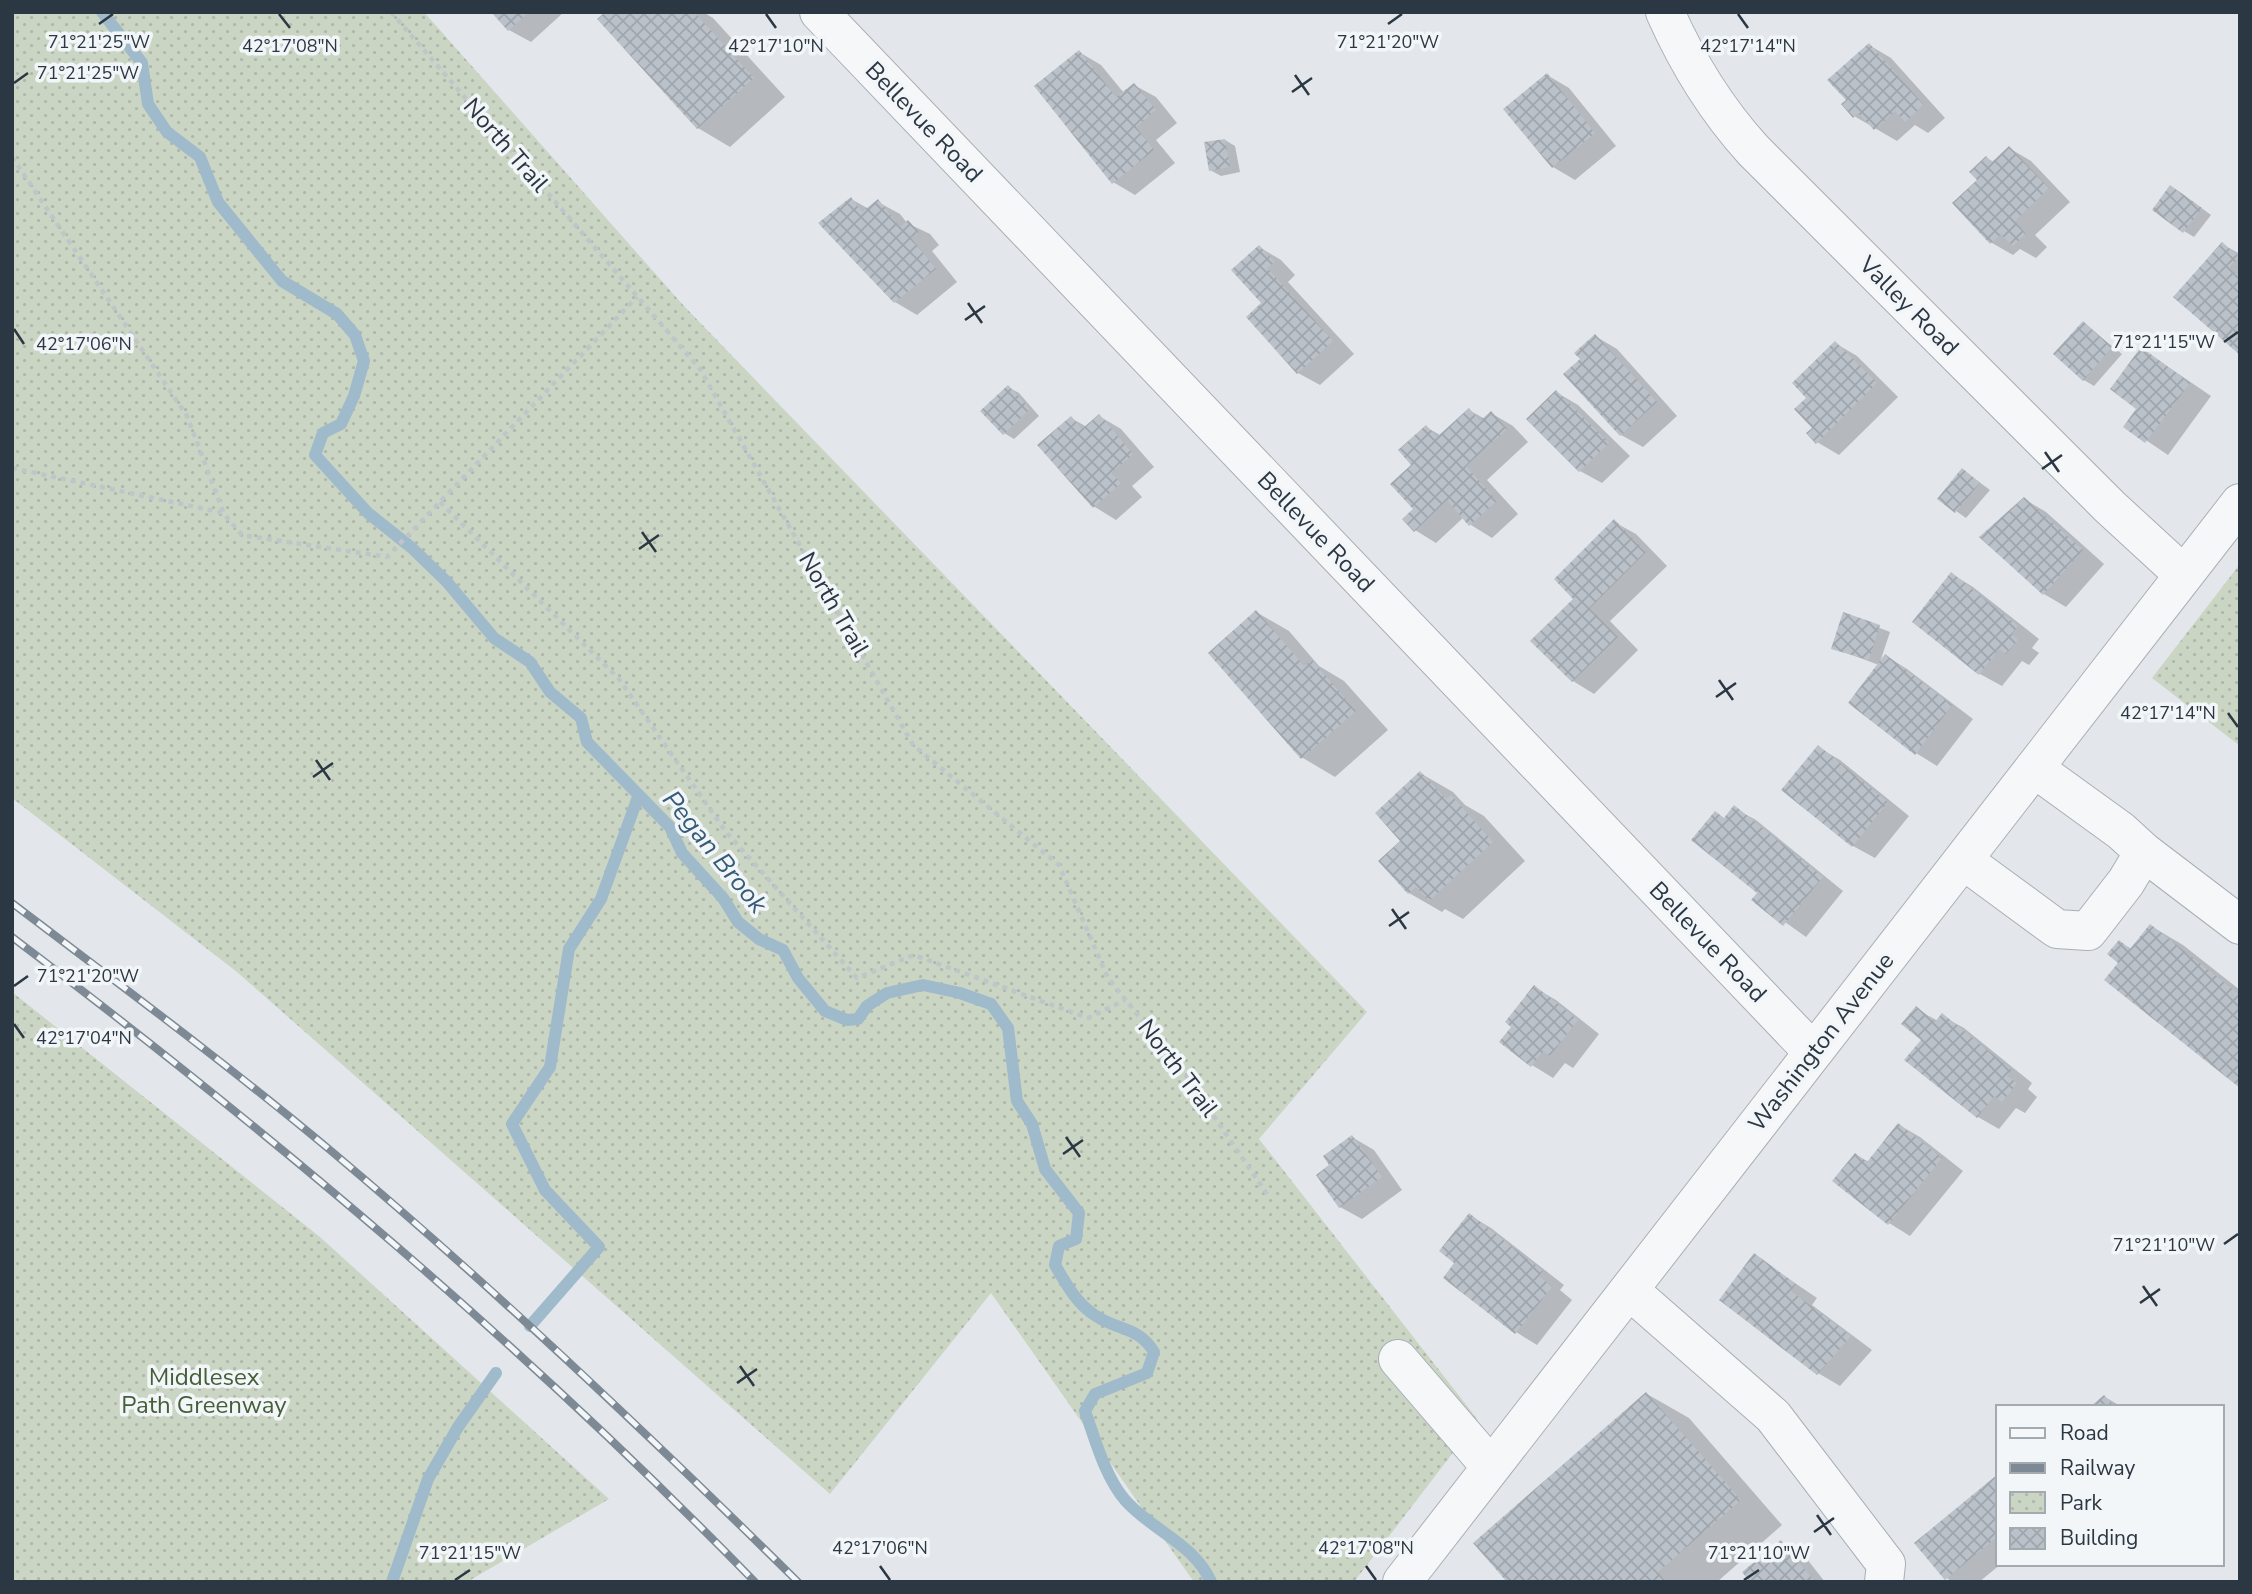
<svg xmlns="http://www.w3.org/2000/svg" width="2252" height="1594" font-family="'Nunito Sans',sans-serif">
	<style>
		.park { fill: url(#park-dots) }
		.shadow { fill: #0003 }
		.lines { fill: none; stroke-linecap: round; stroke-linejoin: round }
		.stream { stroke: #9fbaca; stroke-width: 12 }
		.building { fill: url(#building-cross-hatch) }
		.minor-casing { stroke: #a8afb5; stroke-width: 40 }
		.path { stroke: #c1c5ca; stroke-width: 4.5; stroke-dasharray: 5 5; stroke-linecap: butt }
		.minor { stroke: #f6f7f9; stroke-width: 38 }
		.rail-casing { stroke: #7d8994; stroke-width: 8 }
		.rail { stroke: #f3f6f8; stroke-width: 5; stroke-dasharray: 16; stroke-linecap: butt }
		.ticks { fill: none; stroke: #2b3743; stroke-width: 2.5 }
		.labels { text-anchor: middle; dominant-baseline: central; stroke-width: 7; stroke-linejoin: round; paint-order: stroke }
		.street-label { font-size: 24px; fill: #2b3743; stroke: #f3f6f8 }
		.park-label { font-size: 24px; fill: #455f38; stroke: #f3f6f8 }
		.water-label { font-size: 26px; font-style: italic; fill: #355b77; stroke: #f3f6f8 }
		.ticks-label { font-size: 18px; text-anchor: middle; fill: #2b3743; stroke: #f3f6f8; stroke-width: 7; stroke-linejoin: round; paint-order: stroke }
	</style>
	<defs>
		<pattern id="park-dots" width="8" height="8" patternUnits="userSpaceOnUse" patternTransform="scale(1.75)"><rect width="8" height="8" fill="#cbd5c4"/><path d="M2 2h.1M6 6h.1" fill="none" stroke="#aeb7aa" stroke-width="1.8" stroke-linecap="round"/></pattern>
		<pattern id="building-cross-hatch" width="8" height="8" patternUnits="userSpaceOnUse" patternTransform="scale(1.75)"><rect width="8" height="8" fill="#bac1c8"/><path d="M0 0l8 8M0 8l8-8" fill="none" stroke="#a0a6ad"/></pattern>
	</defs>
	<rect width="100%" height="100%" fill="#e3e7eb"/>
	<path class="park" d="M12 12H424L683 305 1367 1012 1259 1139 1478 1420 1354 1582H1194L991 1293 830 1494 237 972 12 798Z
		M2240 564V746L2152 678Z
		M12 992 320 1237 609 1499 467 1582H12Z"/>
	<path class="shadow" d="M493 12H564L531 42 509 30Z
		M607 12H703L713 18 785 97 730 147 698 128Z
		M1869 45 1891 58 1945 118 1928 133 1915 125 1897 141 1854 116 1848 100Z
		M1079 52 1101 65 1124 93 1134 85 1156 97 1177 123 1156 140 1175 163 1135 195 1113 182Z
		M1547 75 1569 88 1616 146 1575 180 1553 167Z
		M1225 140 1235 146 1240 172 1221 176 1210 170Z
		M2009 148 2031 161 2070 202 2035 235 2047 247 2036 258 2020 249 2013 255 1992 243 1954 203 1979 180 1986 158 1994 162Z
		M2181 193 2211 215 2194 237 2184 231Z
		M851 199 869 209 878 202 900 214 907 223 930 234 939 245 932 251 957 282 917 315 895 302Z
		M2222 244 2240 254V353Z
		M1259 247 1281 260 1295 275 1288 282 1354 354 1320 385 1298 373 1264 303Z
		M2083 323 2122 354 2094 386 2084 380Z
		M1595 336 1617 349 1677 416 1643 447 1621 435 1582 359Z
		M1835 343 1857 356 1898 397 1839 455 1817 442 1808 398Z
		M2142 349 2211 396 2168 455 2125 426 2138 409Z
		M1008 387 1019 393 1039 416 1014 439 1004 433Z
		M1556 392 1578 405 1630 456 1602 483 1580 471 1529 419Z
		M1469 410 1485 419 1491 413 1513 426 1528 442 1487 480 1518 514 1492 538 1471 525 1464 517 1436 543 1415 530 1414 465 1426 427 1440 435Z
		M1099 416 1121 429 1154 467 1132 486 1142 497 1116 520 1095 507 1039 445 1071 418 1087 427Z
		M1963 470 1990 490 1966 518 1939 499Z
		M2024 499 2046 512 2104 564 2066 607 2044 594 1981 537Z
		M1614 522 1636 534 1667 566 1610 621 1638 650 1594 694 1573 681 1575 599Z
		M1952 574 1973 587 2039 639 2032 648 2039 653 2029 665 2022 661 2002 686 1980 674 1914 621Z
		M1256 612 1289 631 1319 666 1344 681 1388 730 1335 777 1303 758 1210 653Z
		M1844 614 1890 632 1880 662 1886 656 1907 669 1973 719 1937 766 1916 753 1879 665 1833 648Z
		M1818 747 1840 760 1909 816 1875 858 1853 846 1783 790Z
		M1420 773 1453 792 1465 805 1484 816 1525 861 1463 919 1445 909 1442 912 1409 893 1381 861 1403 841Z
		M1734 808 1756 820 1843 891 1806 937 1754 900 1760 893 1725 819Z
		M2151 926 2183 945 2240 990V1086L2120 962 2119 942 2132 949Z
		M1535 988 1556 1000 1599 1034 1573 1068 1565 1063 1553 1078 1532 1065 1513 1026Z
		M1916 1009 1938 1021 1942 1016 1964 1028 2032 1083 2028 1089 2037 1097 2025 1113 2016 1108 1999 1129 1978 1117 1923 1039Z
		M1899 1125 1920 1137 1963 1171 1910 1236 1889 1223 1856 1155 1869 1162Z
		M1352 1137 1374 1150 1402 1190 1362 1219 1340 1207 1331 1165Z
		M1469 1215 1491 1228 1564 1285 1560 1290 1572 1300 1537 1345 1516 1332 1456 1263Z
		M1755 1256 1817 1298 1812 1305 1872 1350 1840 1386 1818 1373Z
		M1647 1394 1689 1418 1782 1525 1717 1582H1509Z
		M2105 1397 2122 1407H2093Z
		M1998 1477 2001 1564 1979 1582H1951L1917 1544Z
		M1781 1542 1803 1554 1825 1582H1752Z"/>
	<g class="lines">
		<path class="stream" d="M102 12 142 63 148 104 167 132 200 157 218 202 282 281 337 314 355 335 364 361 354 396 341 424 323 433 315 455 368 513 412 548 447 582 494 638 530 662 550 692 581 718 587 742 670 827 682 853 723 898 738 922 759 939 783 950 798 978 825 1011 847 1020 858 1019 867 1006 887 993 923 985 960 993 991 1004 1008 1028 1017 1101 1032 1124 1045 1169 1079 1213 1076 1239 1059 1246 1055 1265C1066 1284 1077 1304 1096 1316 1119 1331 1139 1327 1154 1352L1147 1373 1095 1394 1085 1411C1095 1439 1105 1477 1125 1500 1151 1530 1195 1544 1211 1582
			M530 1326 599 1247 545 1190 512 1124 550 1067 569 949 601 899 638 797
			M392 1582 428 1479 458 1427 496 1373"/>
	</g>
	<path class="building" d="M491 12H529L508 31Z
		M605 12H694L754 78 697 129 597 19Z
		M1869 43 1924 105 1905 122 1895 111 1874 130 1858 113 1853 118 1841 104 1846 100 1827 80Z
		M1079 50 1116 97 1134 83 1156 110 1136 127 1154 150 1112 184 1034 86Z
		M1547 73 1595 133 1552 168 1503 109Z
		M1225 139 1230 167 1209 171 1204 142Z
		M2009 146 2049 188 2015 221 2026 234 2013 246 2001 234 1990 244 1952 203 1977 180 1969 172 1986 156 1992 162Z
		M2170 185 2202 208 2183 233 2152 210Z
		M851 197 862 212 878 199 900 227 908 220 919 232 911 238 936 269 894 303 818 223Z
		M2222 242 2239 257 2229 268 2240 277V355L2173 297Z
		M1259 245 1275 262 1267 268 1333 341 1297 374 1246 317 1261 303 1231 270Z
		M2083 321 2112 347 2083 381 2053 354Z
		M1595 334 1657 402 1620 436 1563 374 1580 359 1574 353Z
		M1835 341 1877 383 1816 444 1806 433 1812 428 1794 409 1806 398 1792 383Z
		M2141 347 2190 383 2145 443 2123 427 2136 409 2110 389Z
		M1008 385 1030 409 1003 435 980 411Z
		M1556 390 1609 443 1579 472 1526 419Z
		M1469 408 1480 421 1491 411 1507 429 1466 466 1497 501 1469 526 1447 500 1414 532 1402 519 1413 509 1390 484 1411 465 1398 450 1426 425 1437 437Z
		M1099 414 1133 454 1111 473 1121 483 1093 508 1037 445 1071 416 1082 429Z
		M1962 468 1980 483 1955 513 1937 499Z
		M2024 497 2083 550 2043 595 1979 537Z
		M1614 519 1646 552 1590 608 1618 637 1572 682 1530 641 1573 599 1554 579Z
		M1951 572 2018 626 2012 634 2018 640 2006 654 1999 649 1979 675 1912 622Z
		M1256 610 1304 666 1312 660 1356 711 1301 759 1208 653Z
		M1843 612 1880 625 1869 660 1831 649Z
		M1885 654 1952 705 1915 755 1848 703Z
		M1818 745 1888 802 1852 847 1781 790Z
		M1420 771 1446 799 1451 795 1493 842 1429 901 1416 887 1408 894 1378 861 1400 841 1375 813Z
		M1734 805 1823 877 1783 926 1751 900 1757 893 1691 840 1715 811 1724 818Z
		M2150 924 2240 995V1088L2104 980 2118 963 2107 954 2119 940 2130 949Z
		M1534 985 1578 1020 1550 1056 1543 1051 1531 1067 1499 1042 1511 1027 1505 1022Z
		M1916 1006 1935 1022 1942 1013 2012 1070 2007 1076 2017 1083 2002 1102 1994 1096 1977 1118 1904 1060 1921 1040 1901 1024Z
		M1898 1123 1942 1158 1888 1225 1832 1181 1855 1153 1867 1162Z
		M1352 1135 1382 1177 1339 1208 1316 1175 1329 1165 1323 1156Z
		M1469 1213 1543 1271 1539 1276 1552 1287 1515 1334 1443 1278 1454 1263 1439 1251Z
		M1754 1253 1796 1284 1791 1291 1851 1336 1817 1375 1719 1300Z
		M1646 1392 1741 1500 1658 1572 1666 1582H1507L1473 1543Z
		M2104 1395 2115 1407H2090Z
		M1998 1474V1536L1945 1580 1914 1543Z
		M1781 1540 1815 1582H1750L1742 1572Z"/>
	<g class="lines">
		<defs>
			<path id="minor" d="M819 12 1813 1052
				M1665 12C1688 64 1715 108 1753 150L2110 507 2184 575
				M2144 852 2240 925
				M1963 860 2057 929 2088 931 2126 882 2144 852 2121 831 2034 768
				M1629 1290 1773 1416 1886 1564 1884 1582
				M1398 1359 1491 1467
				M1402 1582 2240 503"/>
		</defs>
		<use href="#minor" class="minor-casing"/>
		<path class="path" d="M391 12 700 369 913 745 1059 865 1108 978 1185 1074 1267 1194
			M12 157 187 416 224 514 242 535 387 557 637 297
			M12 468 224 513
			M440 502 619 679 726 832 857 978 914 955 1088 1018 1125 1000"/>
		<use href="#minor" class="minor"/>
		<defs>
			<path id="rail" d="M12 903C119 984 227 1064 330 1150 493 1287 647 1433 798 1582
				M12 937C274 1135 525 1346 755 1582"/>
		</defs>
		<use href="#rail" class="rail-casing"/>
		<use href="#rail" class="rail"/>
	</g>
	<path class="ticks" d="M279 14 290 28M766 14 776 28M1738 14 1748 28M99 24 113 14M1388 24 1402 14M1295 75 1309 95M14 83 28 73M1292 92 1312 78M968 303 982 323M965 320 985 306M14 329 24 344M2224 342 2238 332M2045 452 2059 472M2042 469 2062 455M642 532 656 552M639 549 659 535M1719 680 1733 700M1716 697 1736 683M2228 713 2238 727M316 760 330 780M313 777 333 763M1392 909 1406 929M1389 926 1409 912M14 986 28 976M14 1024 24 1038M1066 1137 1080 1157M1063 1154 1083 1140M2224 1244 2238 1234M2143 1286 2157 1306M2140 1303 2160 1289M740 1366 754 1386M737 1383 757 1369M1817 1515 1831 1535M1814 1532 1834 1518M880 1566 890 1580M1366 1566 1376 1580M455 1580 470 1570M1744 1580 1759 1570"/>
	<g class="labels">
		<g class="street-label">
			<text transform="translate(924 122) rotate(46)">Bellevue Road</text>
			<text transform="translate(506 145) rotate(49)">North Trail</text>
			<text transform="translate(1909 306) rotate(45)">Valley Road</text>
			<text transform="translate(1316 532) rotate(46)">Bellevue Road</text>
			<text transform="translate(834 604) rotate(60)">North Trail</text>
			<text transform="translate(1708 942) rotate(46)">Bellevue Road</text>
			<text transform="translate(1821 1042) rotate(-52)">Washington Avenue</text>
			<text transform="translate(1178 1068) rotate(53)">North Trail</text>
		</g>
		<g class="park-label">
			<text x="204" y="1377">Middlesex<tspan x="204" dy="28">Path Greenway</tspan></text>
		</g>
		<g class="water-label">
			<text transform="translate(715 852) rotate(51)">Pegan Brook</text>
		</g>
	</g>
	<g class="ticks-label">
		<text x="99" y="48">71°21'25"W</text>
		<text x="1388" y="48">71°21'20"W</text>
		<text x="290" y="52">42°17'08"N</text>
		<text x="776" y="52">42°17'10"N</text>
		<text x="1748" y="52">42°17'14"N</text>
		<text x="88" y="79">71°21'25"W</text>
		<text x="2164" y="348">71°21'15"W</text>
		<text x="84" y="350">42°17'06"N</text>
		<text x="2168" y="719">42°17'14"N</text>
		<text x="88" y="982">71°21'20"W</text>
		<text x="84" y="1044">42°17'04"N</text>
		<text x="2164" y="1251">71°21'10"W</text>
		<text x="880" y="1554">42°17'06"N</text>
		<text x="1366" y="1554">42°17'08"N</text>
		<text x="470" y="1559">71°21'15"W</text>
		<text x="1759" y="1559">71°21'10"W</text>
	</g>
	<rect width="2252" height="1594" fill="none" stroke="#2b3743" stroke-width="28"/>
	<rect x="1996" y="1405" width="228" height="161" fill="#f3f6f8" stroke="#a3aab0" stroke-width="2"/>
	<rect x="2010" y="1428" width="35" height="10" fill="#f6f7f9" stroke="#a3aab0" stroke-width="2"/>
	<text x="2060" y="1440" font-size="21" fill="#2b3743">Road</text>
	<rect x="2010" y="1463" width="35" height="10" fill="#7d8994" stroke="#a3aab0" stroke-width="2"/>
	<text x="2060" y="1475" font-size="21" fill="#2b3743">Railway</text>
	<rect x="2010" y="1492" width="35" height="21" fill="url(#park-dots)" stroke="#a3aab0" stroke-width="2"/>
	<text x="2060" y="1510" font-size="21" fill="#2b3743">Park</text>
	<rect x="2010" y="1528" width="35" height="21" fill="url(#building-cross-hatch)" stroke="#a3aab0" stroke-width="2"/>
	<text x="2060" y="1545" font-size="21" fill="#2b3743">Building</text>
</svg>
